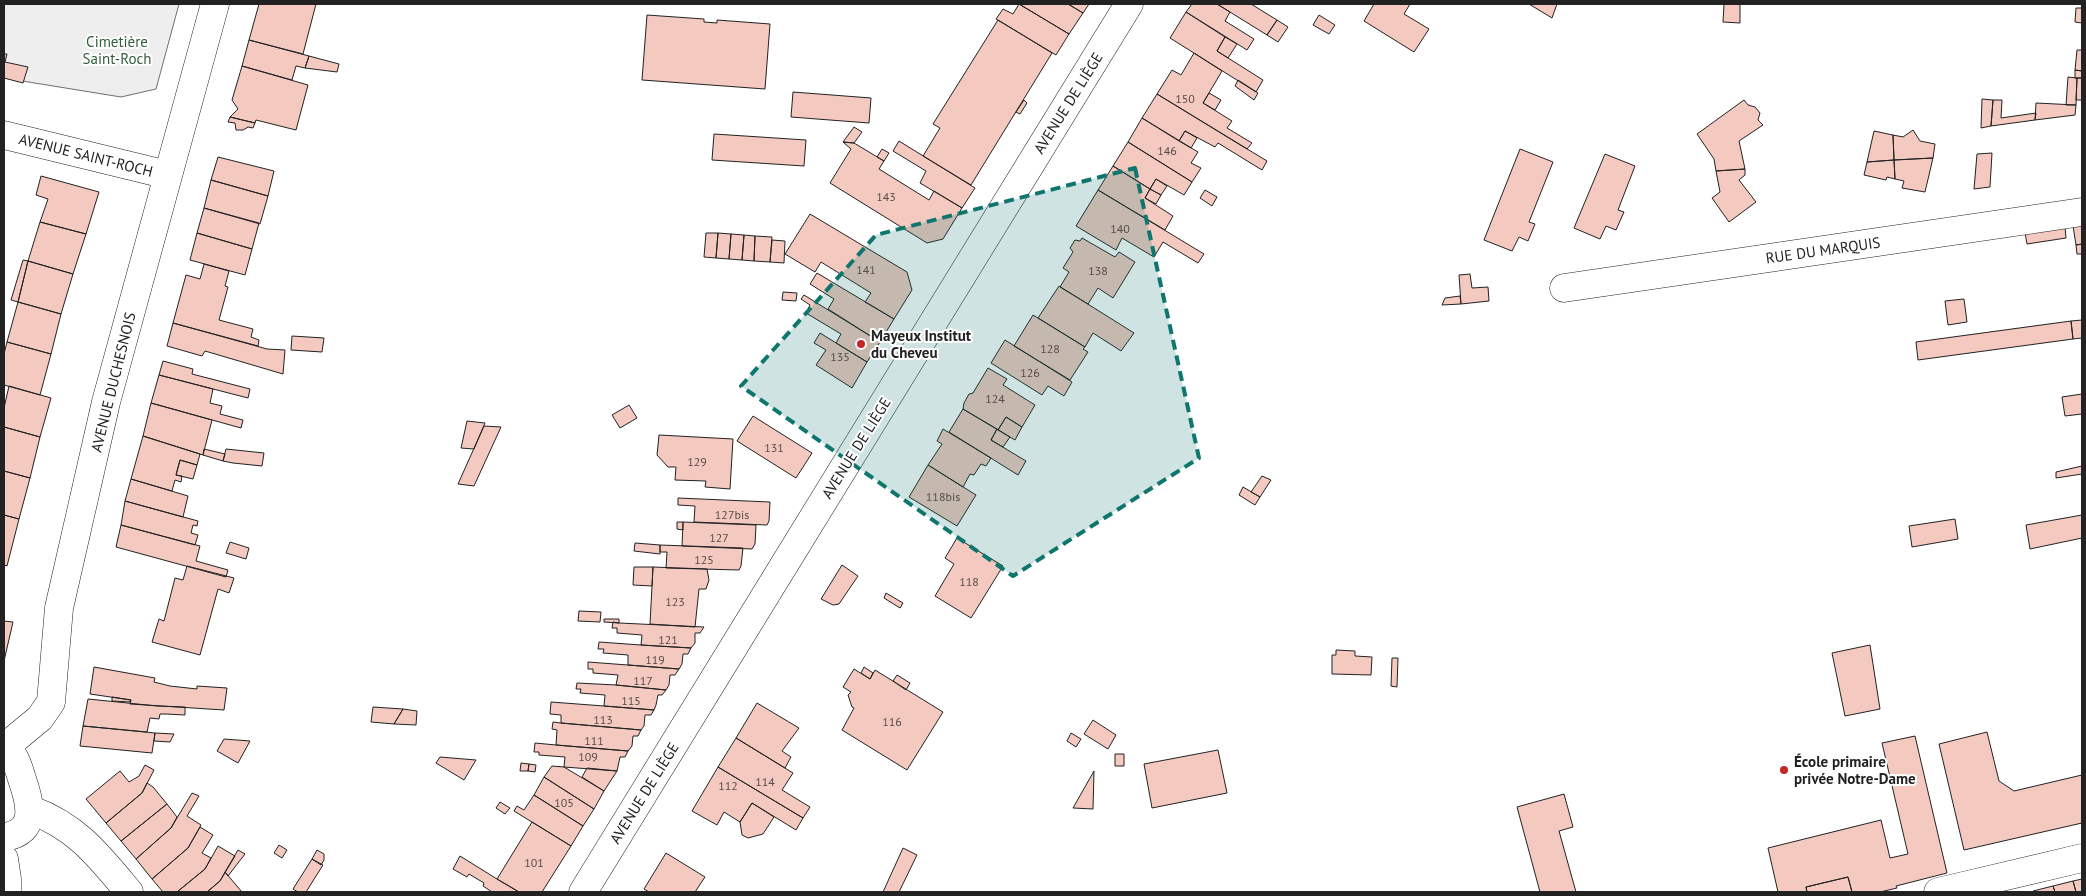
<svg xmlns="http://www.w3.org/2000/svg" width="2086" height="896" font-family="'PT Sans',sans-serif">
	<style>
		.green { fill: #eee; stroke: #6f6f6f }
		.building { fill: #f3c9c0; stroke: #222 }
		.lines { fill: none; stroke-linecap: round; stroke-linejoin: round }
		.street-casing { stroke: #222; stroke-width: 29 }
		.secondary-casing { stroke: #222; stroke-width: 29 }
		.street { stroke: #fff; stroke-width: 28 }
		.secondary { stroke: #fff; stroke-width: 28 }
		.marked { fill: #0f766e; fill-opacity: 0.2; stroke: #0f766e; stroke-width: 4; stroke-dasharray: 10 6; stroke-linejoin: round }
		.poi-dot { fill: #c62828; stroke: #fff; stroke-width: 2 }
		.labels { text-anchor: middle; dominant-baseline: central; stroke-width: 4; stroke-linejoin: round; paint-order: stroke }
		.number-label { font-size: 12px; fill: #564c4a }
		.park-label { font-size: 15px; fill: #2f5e38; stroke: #fff }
		.street-label { font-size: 15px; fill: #222; stroke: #fff }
		.poi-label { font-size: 15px; font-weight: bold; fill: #222; stroke: #fff; text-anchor: start }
	</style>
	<rect width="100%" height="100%" fill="#fff"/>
	<path class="green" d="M4 4H179L156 89 121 97 4 78Z"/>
	<path class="building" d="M259 4H316L303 54 249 40Z
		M1019 4H1068L1083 13 1069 34Z
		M1019 4 1069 34 1056 55 996 19 1003 9 1013 14Z
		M1068 4H1089L1083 13Z
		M1192 4H1217L1230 12 1225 21 1254 39 1247 50 1186 12Z
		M1217 4H1251L1277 20 1267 35Z
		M1374 4H1410L1404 14 1429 29 1414 52 1364 21Z
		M1529 4H1557L1552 18Z
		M1724 4H1740V23L1723 22Z
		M2076 8H2082V23L2075 22Z
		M1186 12 1225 37 1217 51 1263 80 1256 92 1170 38Z
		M647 15 704 19V22L717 23V20L770 24 765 89 642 80Z
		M1319 15 1335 25 1329 34 1313 25Z
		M998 20 1052 53 971 185 923 156 940 128 933 124Z
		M1277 20 1288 27 1278 42 1267 35Z
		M1225 37 1237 44 1228 58 1217 51Z
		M249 40 309 56 305 68 296 66 292 80 242 66Z
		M2077 50H2082V71L2075 70Z
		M1194 53 1222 71 1203 103 1232 121 1227 128 1252 143 1247 149 1157 94 1172 70 1181 75Z
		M4 54H7L5 62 28 67 23 83 4 78Z
		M309 56 339 64 337 72 305 68Z
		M242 66 308 85 296 130 256 120 255 123 230 117 238 109 232 100Z
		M2075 70 2082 71V78H2075Z
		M2068 77 2077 78 2076 105H2066Z
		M2077 78H2082V100H2076Z
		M1238 80 1258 93 1254 100 1235 86Z
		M793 92 871 98 869 123 791 117Z
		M1209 93 1221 100 1215 110 1203 103Z
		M1157 94 1267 161 1262 170 1218 143 1215 147 1185 131 1179 141 1142 118Z
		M1982 99 1993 100 1991 126 1981 128Z
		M1024 100 1027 103 1020 114 1016 112Z
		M1744 100 1748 105 1755 107 1760 113 1758 120 1763 125 1739 141 1745 169 1716 171 1714 159 1697 134Z
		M1993 100H2002L2001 118 2036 113 2035 120 1991 126Z
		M2036 103 2076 105 2075 115 2035 120Z
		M230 117 255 123 253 128 248 127 243 130H236L235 123 228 122Z
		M1142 118 1198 152 1191 163 1201 168 1192 182 1128 142Z
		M854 127 862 132 854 143 843 142Z
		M1913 130 1920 141 1935 144 1933 158 1894 160 1893 135 1903 137Z
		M1185 131 1197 138 1191 148 1179 141Z
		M1874 131 1893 135 1894 160 1867 162Z
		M714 134 806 140 804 166 712 160Z
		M899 141 975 188 962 208 920 183 926 171 893 151Z
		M843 142 854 143 884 161 879 169 929 200 934 191 962 208 943 239 927 243 830 183 851 149Z
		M1128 142 1192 182 1184 195 1156 179 1150 189 1113 166Z
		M882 149 889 153 884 161 877 157Z
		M1520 149 1553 162 1529 222 1535 224 1528 241 1519 237 1512 251 1484 240Z
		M1992 153 1990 187 1974 189 1977 154Z
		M1605 154 1635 166 1618 210 1624 212 1616 230 1606 226 1600 239 1574 228Z
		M218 157 274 171 268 196 211 180Z
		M1933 158 1925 192 1902 188 1904 181 1895 179 1894 160Z
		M1894 160 1895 179 1887 177 1886 180 1864 175 1867 162Z
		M1113 166 1150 189 1145 198 1173 216 1165 230 1098 190Z
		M1745 169V175L1739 180 1756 202 1729 222 1712 198 1720 192 1716 171Z
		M41 176 99 192 86 234 40 222 48 199 36 195Z
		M1156 179 1167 186 1161 195 1150 189Z
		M211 180 268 196 260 224 204 208Z
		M1150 189 1161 195 1156 204 1145 198Z
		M1098 190 1204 254 1198 263 1163 242 1154 257 1122 238 1116 250 1076 226Z
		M1205 190 1217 197 1212 206 1200 198Z
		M204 208 259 223 252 249 197 233Z
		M810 214 907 272 912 290 894 319 865 302 871 293 821 262 815 272 785 254Z
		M40 222 86 234 73 274 28 261Z
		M2082 225V244L2076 245 2073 226Z
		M2065 227 2066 238 2027 244 2025 233Z
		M197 233 252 249 245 275 190 260Z
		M706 233H718L716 258 704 257Z
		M718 233 731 234 729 259 716 258Z
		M731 234 744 235 742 260 729 259Z
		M744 235 755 236 754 261 742 260Z
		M755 236 772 237 770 262 754 261Z
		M1082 238 1115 257 1119 252 1135 262 1113 298 1098 288 1088 304 1060 287 1069 272 1063 268 1073 252 1070 248 1075 240 1080 241Z
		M772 240 785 241 784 263 770 262Z
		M2082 244V254H2077L2076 245Z
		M23 260 28 261 18 302 11 300Z
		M28 261 73 274 61 314 18 302Z
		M204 264 229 271 225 286 228 287 219 320 253 329 251 337 259 340 258 346 173 323 186 275 200 279Z
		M817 273 894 319 880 342 828 309 834 299 810 284Z
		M1470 274 1472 288 1488 287 1489 301 1461 304 1459 275Z
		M1059 286 1134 333 1121 351 1093 333 1085 347 1038 318Z
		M783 292 797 293 796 301 782 300Z
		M804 295 880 342 867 362 836 343 841 334 806 313 810 305 801 299Z
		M1460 296 1461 304 1442 305 1445 298Z
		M1964 299 1967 322 1948 325 1945 301Z
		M18 302 61 314 51 354 7 342Z
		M1033 315 1085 347 1083 349 1088 352 1070 380 1014 346Z
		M2082 320V338L2073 339 2071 321Z
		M2071 321 2073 339 1918 360 1916 342Z
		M173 323 267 349 285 350 283 374 205 351 202 356 167 346Z
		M820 333 867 362 852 388 816 365 826 350 814 343Z
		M292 336 324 338 322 352 291 350Z
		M1005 340 1072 382 1064 396 1048 386 1042 395 991 363Z
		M7 342 51 354 40 395 4 385V354Z
		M163 361 193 369 192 374 250 389 248 398 159 375Z
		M988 368 1007 379 1003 385 1035 405 1022 427 1006 417 998 430 963 409 964 403 969 394 973 393Z
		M159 375 213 389 210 403 222 406 220 414 243 420 241 428 151 403Z
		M9 386 51 398 40 437 4 427V408Z
		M2082 394V414L2065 416 2062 397Z
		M151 403 212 420 203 455 143 436Z
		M629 405 637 418 620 428 612 415Z
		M963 409 997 429 991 440 1026 461 1018 475 949 432Z
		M753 416 812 453 796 478 737 441Z
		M1006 417 1022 427 1015 440 998 430Z
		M467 421 485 423 474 449 461 448Z
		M484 426 501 427 474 486 458 484Z
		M4 427 40 437 30 478 4 471Z
		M943 429 991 458 986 466 981 464 974 475 970 474 963 487 928 465 942 444 937 441Z
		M997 429 1010 437 1003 447 991 440Z
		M659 435 733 439 730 489 705 487 706 481 675 480 676 467H668L657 455Z
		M143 436 200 454 197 465 180 460 176 475 182 476 181 482 175 480 172 491 131 479Z
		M204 449 225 454 223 461 203 455Z
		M226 449 264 453 262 466 233 463 223 461Z
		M180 460 197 465 193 479 176 475Z
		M928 465 976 495 957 526 909 497Z
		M2082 466V474L2056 478V472Z
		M4 471 30 478 19 519 4 515Z
		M1262 476 1271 480 1260 497 1251 492Z
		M131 479 188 496 183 517 125 501Z
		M1243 487 1260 497 1255 505 1239 495Z
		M678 498 770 502 769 521 767 525 694 522 695 506 678 505Z
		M125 501 198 521 197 526 193 525 191 533 198 535 195 545 121 525Z
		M4 515 19 519 7 566 4 565Z
		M2082 515V538L2030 549 2026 525Z
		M1955 519 1958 539 1912 547 1909 526Z
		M677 522H683V530L677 529Z
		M683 522 756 525 755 544 752 549 682 546Z
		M121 525 200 546 196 561 228 570 226 577 116 547Z
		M957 538 1003 566 971 618 935 596 954 564 945 558Z
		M230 542 249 548 246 559 226 553Z
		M635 543 660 545V554L634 551Z
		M660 545 743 548 741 566 739 570 666 568 667 552H660Z
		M842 565 858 576 839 604 833 605 821 599Z
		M187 566 234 578 229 593 218 589 200 655 152 642 159 619 164 621 175 578 183 580Z
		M634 567H653L652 586 633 585Z
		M653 567 707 569 709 580 706 589H699L695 627 650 624Z
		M886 593 903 603 900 608 884 598Z
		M579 611 601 612 600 622 578 621Z
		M604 619H619V623L604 622Z
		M4 621 13 622 4 661Z
		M613 622 619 623 704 627 700 633H695V643L691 648 641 645 642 635 617 633V628H612Z
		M599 642 641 645 691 648 688 654H683L682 664 679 669 628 665V655L603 653 604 649H598Z
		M1870 645 1880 709 1845 716 1832 653Z
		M1336 650 1355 651V656L1372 657 1371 675 1332 674V655H1336Z
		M1392 658H1398L1397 687 1391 686Z
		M588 662 628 665 679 669 675 675H670L669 685 666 690 616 685 618 675 593 673V669H588Z
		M94 667 155 678 154 682 170 686 197 689V686L227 688 224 710 130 704 131 700 90 694Z
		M864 667 873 673 870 679 861 673Z
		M854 669 870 679 875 670 943 712 907 770 842 730 854 708 852 707 848 695 851 692 843 687Z
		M897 675 910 683 906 690 893 681Z
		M577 683 616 685 666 690 662 695H658L656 705 654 710 604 706 605 695 580 693 581 689H576Z
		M112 697 131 700 130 702 112 701Z
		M88 699 157 706 185 707V715L165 714H160L159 719 150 718 147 732 83 726Z
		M551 702 604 706 654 710 651 715H645L644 726 641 730 561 723V715L550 714Z
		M757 703 799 728 782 751 791 757 785 768 736 738Z
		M373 707 403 709 394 724 371 722Z
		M403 709 417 711 416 725 394 724Z
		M1093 720 1116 735 1108 749 1084 734Z
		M553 722 561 723 641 730 638 736H633L632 746 628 751 556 745 557 730 552 729Z
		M83 726 155 733 152 753 80 746Z
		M1987 732 1999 781 2014 791 2082 775V823L1964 850 1939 744Z
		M155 733 174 734 170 742 154 741Z
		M1071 733 1081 739 1076 747 1067 741Z
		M1915 736 1947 873 1896 886 1897 888 1880 892H1852L1848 877 1806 887 1807 892H1778L1768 848 1881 820 1890 858 1908 854 1882 743Z
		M736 738 793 773 782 790 810 807 803 818 718 767Z
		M224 739 250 741 238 763 217 751Z
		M535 743 556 745 628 751 625 757H620L617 771 564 767 565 757 539 755V752H534Z
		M1218 750 1227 793 1152 808 1144 764Z
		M1115 754H1124V766H1115Z
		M440 757 476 760 464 780 436 763Z
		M521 763 529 764 528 771H520Z
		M529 764 536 765 535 772 528 771Z
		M145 765 154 770 142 793 106 823 86 799 120 771 129 782 139 776Z
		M552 766 564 767 604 791 594 809 544 777Z
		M718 767 803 818 796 830 752 803 740 822 724 812 717 825 692 811Z
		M587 768 617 771 604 791 582 777Z
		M1094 771 1093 809 1073 808Z
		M544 777 594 809 583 826 534 795Z
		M147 783 153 787 167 804 121 841 106 823 142 793Z
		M192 793 199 796 187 816 201 825 200 827 188 848 152 879 136 859 171 828Z
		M1564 794 1573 827 1559 831 1576 892H1540L1517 807Z
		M534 795 583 826 571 846 514 811 517 806 524 810Z
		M500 802 510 808 505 814 496 808Z
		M752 803 774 817 763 834 748 838 742 835 740 822Z
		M167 804 177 817 171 828 136 859 121 841Z
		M532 822 571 846 542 892H519L497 879Z
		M200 827 213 835 202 853 211 858 205 869 177 892H163L152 879 188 848Z
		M279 845 287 850 282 858 274 853Z
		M218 846 235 856 220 881 207 892H177L205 869Z
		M903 848 917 855 899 892H883Z
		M238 850 245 854 228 876 225 872Z
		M317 850 324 854V860L321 865 312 859Z
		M666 853 705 877 695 892H649L644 889Z
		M460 856 497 879 519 892H492L483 886 484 883 469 874 467 877 453 869Z
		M312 859 323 865 306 892H298L293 889Z
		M225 872 242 892H207L220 881Z
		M1848 877 1852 892H1807L1806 887Z
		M2082 879V892H2076L2073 881Z
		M2073 881 2076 892H2055L2053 886Z
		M2053 886 2055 892H2034L2033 891Z"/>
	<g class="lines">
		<defs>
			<path id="street" d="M4 135 168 175
				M1564 288 2082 212
				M4 746C15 754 18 766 22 779 30 802 39 832 4 837
				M5 747 40 718 51 702 59 608 106 402 215 4
				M31 810C76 826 99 856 129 892
				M4 859 7 879V892
				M1938 892 2082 858"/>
			<path id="secondary" d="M583 892 1129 4"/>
		</defs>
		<use href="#street" class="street-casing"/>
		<use href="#secondary" class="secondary-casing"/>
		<use href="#street" class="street"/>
		<use href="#secondary" class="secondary"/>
	</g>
	<path class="marked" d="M1135 168 1199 458 1013 576 741 386 876 235Z"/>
	<g class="poi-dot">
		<circle cx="861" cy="344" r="5"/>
		<circle cx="1784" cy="770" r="5"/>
	</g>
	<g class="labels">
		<g class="number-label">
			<text x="1185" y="98">150</text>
			<text x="1167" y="150">146</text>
			<text x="886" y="196">143</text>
			<text x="1120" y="228">140</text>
			<text x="866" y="269">141</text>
			<text x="1098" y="270">138</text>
			<text x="1050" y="348">128</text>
			<text x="840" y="356">135</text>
			<text x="1030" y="372">126</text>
			<text x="995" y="398">124</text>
			<text x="774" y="447">131</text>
			<text x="697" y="461">129</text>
			<text x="943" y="496">118bis</text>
			<text x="732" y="514">127bis</text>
			<text x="719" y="537">127</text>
			<text x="704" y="559">125</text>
			<text x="969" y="581">118</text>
			<text x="675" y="601">123</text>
			<text x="668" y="639">121</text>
			<text x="655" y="659">119</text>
			<text x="643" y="680">117</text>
			<text x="631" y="700">115</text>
			<text x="603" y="719">113</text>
			<text x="892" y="721">116</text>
			<text x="594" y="740">111</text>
			<text x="588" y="756">109</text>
			<text x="765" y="781">114</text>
			<text x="728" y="785">112</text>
			<text x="564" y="802">105</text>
			<text x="534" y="862">101</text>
		</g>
		<g class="park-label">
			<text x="117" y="41">Cimetière<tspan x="117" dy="17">Saint-Roch</tspan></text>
		</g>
		<g class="street-label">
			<text transform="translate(1068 103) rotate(-58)">AVENUE DE LIÈGE</text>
			<text transform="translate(86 155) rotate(14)">AVENUE SAINT-ROCH</text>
			<text transform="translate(1823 250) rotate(-8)">RUE DU MARQUIS</text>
			<text transform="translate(113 382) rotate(-76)">AVENUE DUCHESNOIS</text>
			<text transform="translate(856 448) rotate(-58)">AVENUE DE LIÈGE</text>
			<text transform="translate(644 793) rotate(-58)">AVENUE DE LIÈGE</text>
		</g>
		<g class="poi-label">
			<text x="871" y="335">Mayeux Institut<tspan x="871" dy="17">du Cheveu</tspan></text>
			<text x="1794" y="761">École primaire<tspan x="1794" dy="17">privée Notre-Dame</tspan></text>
		</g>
	</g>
	<rect width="2086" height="896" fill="none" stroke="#222222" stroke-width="10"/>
</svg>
